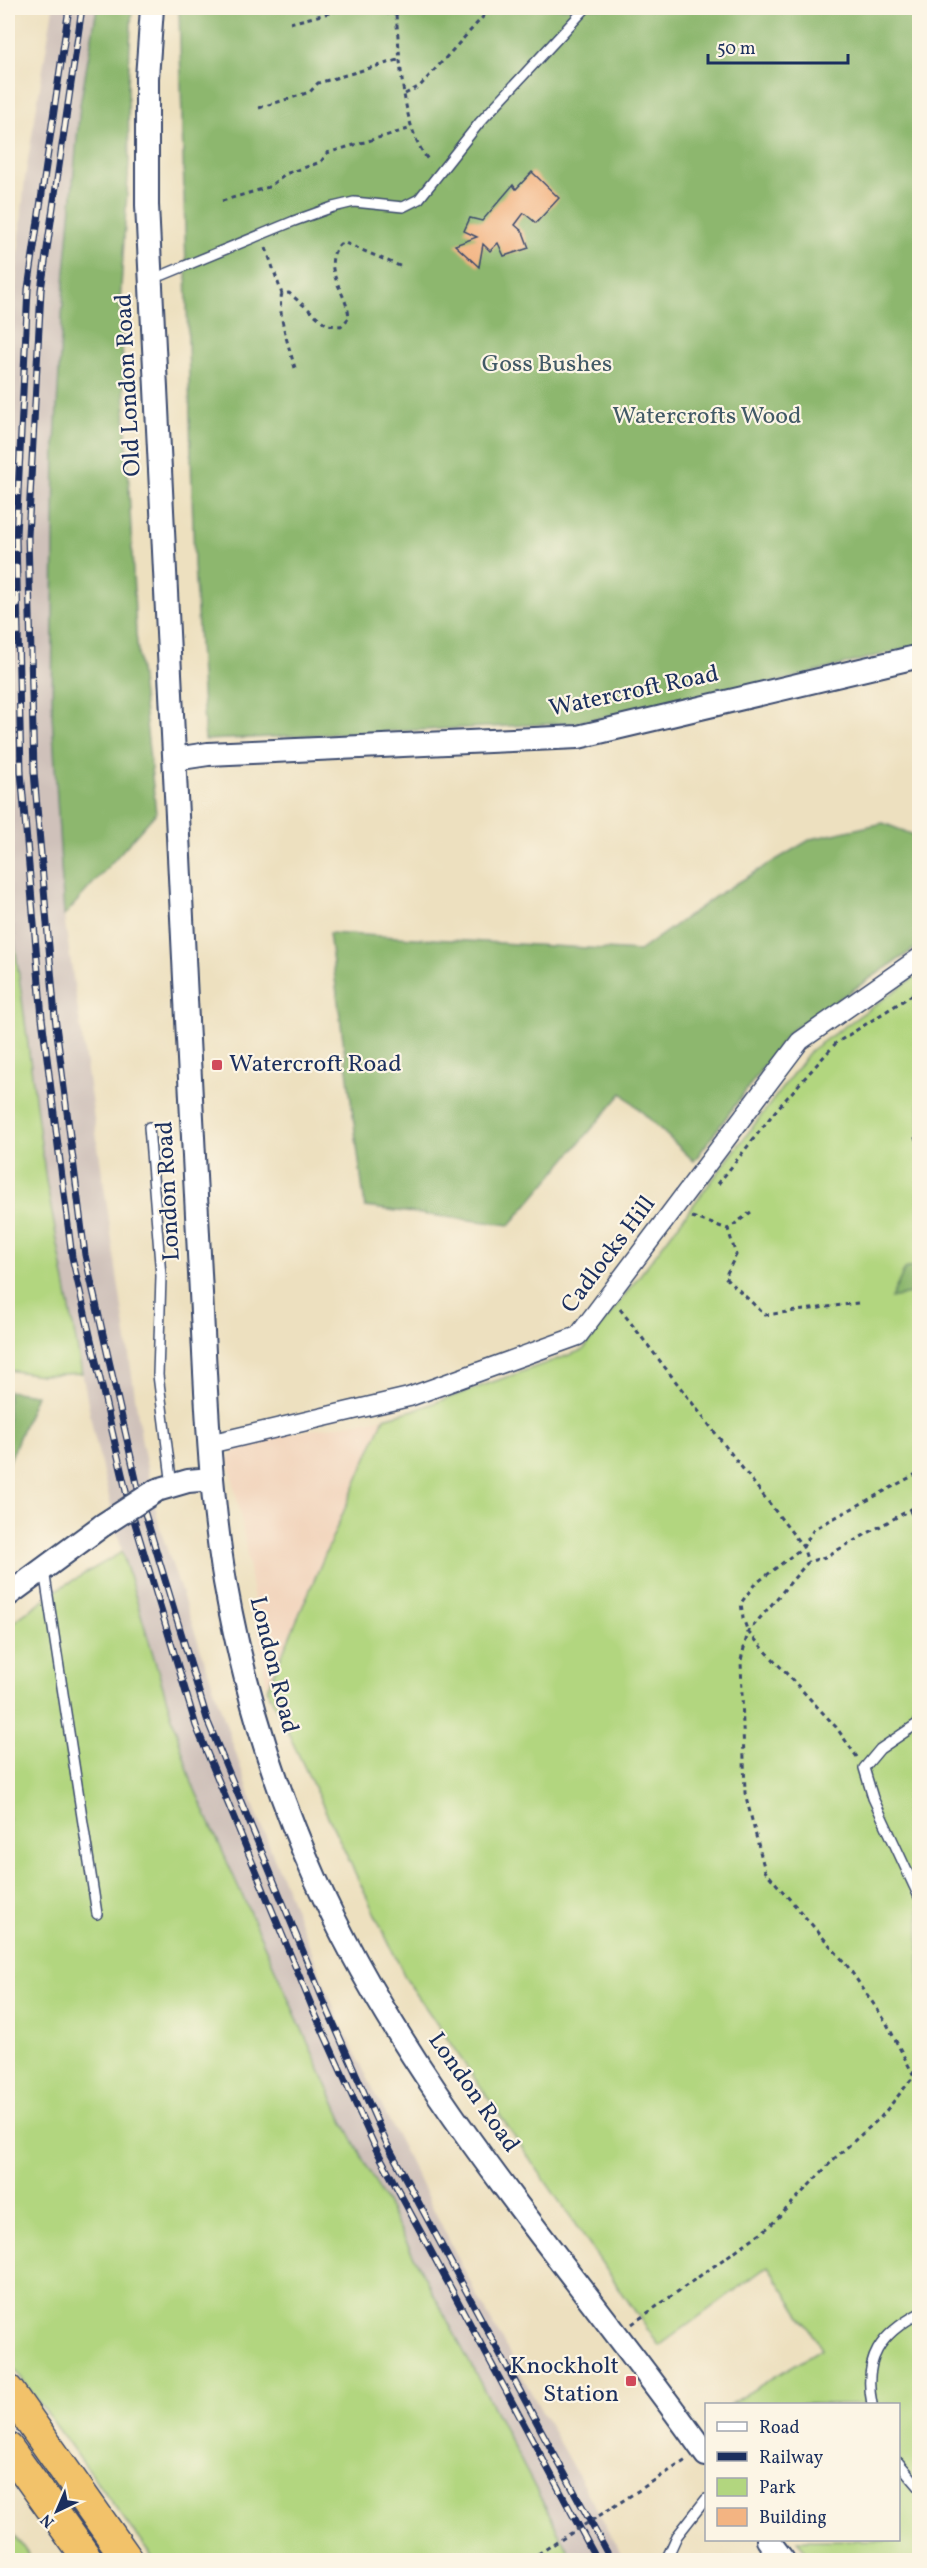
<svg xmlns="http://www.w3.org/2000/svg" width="927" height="2568" font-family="Vollkorn,serif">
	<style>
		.built { fill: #f2d5bd }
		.industrial { fill: #cfc1ba }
		.green { fill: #b2d67f; stroke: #66826e; stroke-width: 1.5 }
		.forest { fill: #8db76e; stroke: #547366; stroke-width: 1.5 }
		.building { fill: #f3b482 }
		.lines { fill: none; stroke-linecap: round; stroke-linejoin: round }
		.service-casing { stroke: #3a4a6d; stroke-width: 12 }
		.minor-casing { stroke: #3a4a6d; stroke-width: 21 }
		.tertiary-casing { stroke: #3a4a6d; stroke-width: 26 }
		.trunk-casing { stroke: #3a4a6d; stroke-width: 33 }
		.path { stroke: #3a4a6d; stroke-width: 3; stroke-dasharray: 4.5 4.5; stroke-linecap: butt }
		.service { stroke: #fff; stroke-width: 9 }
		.minor { stroke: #fff; stroke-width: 18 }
		.tertiary { stroke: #fff; stroke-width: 22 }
		.trunk { stroke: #f2c26a; stroke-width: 30 }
		.rail-casing { stroke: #1b2f5e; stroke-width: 7 }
		.rail { stroke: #fcf5e5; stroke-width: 4.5; stroke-dasharray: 14; stroke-linecap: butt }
		.tertiary-bridge-casing { stroke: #3a4a6d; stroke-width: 26; stroke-linecap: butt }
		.path-bridge { stroke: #3a4a6d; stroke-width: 3; stroke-dasharray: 4.5 4.5; stroke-linecap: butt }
		.tertiary-bridge { stroke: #fff; stroke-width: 22 }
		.poi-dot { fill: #d1495b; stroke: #fcf5e5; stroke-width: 2 }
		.labels { text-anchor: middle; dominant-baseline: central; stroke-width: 4.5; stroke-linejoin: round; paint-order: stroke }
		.park-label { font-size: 24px; fill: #415966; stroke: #fcf5e5 }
		.street-label { font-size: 24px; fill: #1b2f5e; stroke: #fcf5e5 }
		.poi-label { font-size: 24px; fill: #1b2f5e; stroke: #fcf5e5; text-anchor: start }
	</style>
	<rect width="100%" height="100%" fill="#fcf5e5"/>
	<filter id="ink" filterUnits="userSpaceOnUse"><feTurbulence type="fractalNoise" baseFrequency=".0167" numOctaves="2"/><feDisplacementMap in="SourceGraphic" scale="12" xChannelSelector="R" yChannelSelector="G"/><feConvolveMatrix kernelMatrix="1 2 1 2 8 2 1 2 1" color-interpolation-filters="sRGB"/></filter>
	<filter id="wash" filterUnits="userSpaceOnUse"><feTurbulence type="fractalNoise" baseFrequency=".008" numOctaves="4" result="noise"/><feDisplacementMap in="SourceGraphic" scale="24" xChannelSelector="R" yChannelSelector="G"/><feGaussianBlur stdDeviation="1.35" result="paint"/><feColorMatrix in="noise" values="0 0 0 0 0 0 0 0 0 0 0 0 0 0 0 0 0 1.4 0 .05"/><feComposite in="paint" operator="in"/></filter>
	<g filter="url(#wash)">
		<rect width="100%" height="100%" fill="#ede0bf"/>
		<path class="built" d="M384 1418 267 1689 242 1522 228 1458 246 1440Z"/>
		<path class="industrial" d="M53 8H97L80 105 64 284 54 461 52 715 64 916 142 1443 159 1526 254 1807 339 2021 476 2294 625 2560H573L342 2119 192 1783 122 1552 93 1430 46 1181 12 927 8 873V369L25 178Z"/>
		<path class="green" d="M11 915 46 1181 82 1373 41 1375 8 1370V918Z
			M919 974V2560H813L797 2540H898V2404H730L822 2348 768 2266 659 2346 406 1979 267 1689 384 1418 417 1409 583 1350 811 1050Z
			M122 1552 192 1783 342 2119 573 2560H154L8 2360V1626L60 1588Z
			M8 2526 32 2560H8Z"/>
		<path class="forest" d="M97 8H132L128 84 129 161 120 303 136 634 156 813 64 916 52 715 55 443 64 284 80 105Z
			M179 8H919V645L781 681 575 723 205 740 194 565Z
			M883 823 919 837V946L789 1032 694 1161 622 1093 510 1225 365 1207 329 933 639 951 719 894 811 839Z
			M919 1265V1292L891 1298 905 1269Z
			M8 1391 36 1395 8 1465Z"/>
		<g id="blocks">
			<path class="building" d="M532 172 559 198 536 223 524 213 515 225 523 232 529 248 504 256 498 243 490 251 483 244 479 267 455 245 477 237 464 231 470 218 482 221 513 185 516 189Z"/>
		</g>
	</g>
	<g filter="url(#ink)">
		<use href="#blocks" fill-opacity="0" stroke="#3a4a6d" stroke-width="1.5"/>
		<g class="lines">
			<defs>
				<path id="service" d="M151 277 163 275 294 221 333 207 354 202 403 207 419 199 480 122 586 8
					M149 1127 161 1276 158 1375 172 1486
					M44 1570 97 1914
					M920 1722 880 1749 864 1768 873 1798 920 1899
					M872 2404C863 2359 880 2334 920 2313
					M898 2462 920 2488
					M666 2560 677 2536 706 2499"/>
				<path id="minor" d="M209 1444 409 1397 578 1336 800 1041 920 957"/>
				<path id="tertiary" d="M152 8 147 78V205C160 476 174 748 187 1020 192 1124 197 1228 203 1332 207 1416 211 1499 225 1582 243 1684 274 1786 316 1880 411 2093 573 2267 706 2455
					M175 759 208 754 578 737 920 656
					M157 1490 188 1481 211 1479
					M8 1595 103 1525
					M768 2540 783 2560"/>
				<path id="trunk" d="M8 2390 128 2560
					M8 2448 88 2560"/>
			</defs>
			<use href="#service" class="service-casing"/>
			<use href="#minor" class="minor-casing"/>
			<use href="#tertiary" class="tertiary-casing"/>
			<use href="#trunk" class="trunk-casing"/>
			<path class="path" d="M377 8C387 17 400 16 410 8
				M396 15C401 59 400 127 430 162
				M290 23 349 8
				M405 94 420 86 491 8
				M259 108 310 92 318 83 401 59
				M222 201 269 187 285 174 321 162 327 153 412 128
				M266 248 282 294
				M295 368C290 350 276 311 282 294L289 293 327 325 341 326 349 318C348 293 319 267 340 244L345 243 402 267
				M914 1139 920 1136
				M718 1184 777 1109 836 1043 920 990
				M751 1212 728 1229 736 1255 725 1277 765 1315 858 1303
				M692 1217 728 1229
				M620 1309 803 1547 808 1562
				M910 1511 920 1528
				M857 1757 836 1727 748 1632 743 1618 741 1603 754 1585 803 1547 814 1529 920 1472
				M632 2324 769 2227 836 2157 881 2117 914 2076 886 2022 846 1964 765 1871 745 1793 741 1660 748 1632 808 1562 825 1557 920 1504
				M613 2507 686 2460
				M532 2560 538 2554"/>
			<use href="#service" class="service"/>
			<use href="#minor" class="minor"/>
			<use href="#tertiary" class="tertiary"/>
			<use href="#trunk" class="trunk"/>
			<defs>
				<path id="rail" d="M69 8 28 289 16 535 21 772 42 1018 72 1257 128 1500 196 1726 312 2007 376 2149 597 2560
					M82 8 41 290 28 536 34 772 55 1017 85 1255 140 1497 208 1722 324 2002 387 2144 611 2560"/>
			</defs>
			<use href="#rail" class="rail-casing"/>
			<use href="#rail" class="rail"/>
			<defs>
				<path id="tertiary-bridge" d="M103 1525 157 1490"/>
			</defs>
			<use href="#tertiary-bridge" class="tertiary-bridge-casing"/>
			<path class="path-bridge" d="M538 2554 613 2507"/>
			<use href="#tertiary-bridge" class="tertiary-bridge"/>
		</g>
	</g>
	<g class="poi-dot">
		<rect x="211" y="1059" width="12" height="12" rx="3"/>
		<rect x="625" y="2375" width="12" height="12" rx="3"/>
	</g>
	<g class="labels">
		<g class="park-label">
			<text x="547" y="365">Goss Bushes</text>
			<text x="707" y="417">Watercrofts Wood</text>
		</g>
		<g class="street-label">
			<text transform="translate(129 385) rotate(-93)">Old London Road</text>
			<text transform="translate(634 692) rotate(-12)">Watercroft Road</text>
			<text transform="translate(169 1191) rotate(-93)">London Road</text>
			<text transform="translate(609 1255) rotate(-53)">Cadlocks Hill</text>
			<text transform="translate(273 1665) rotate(76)">London Road</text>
			<text transform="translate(473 2093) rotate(55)">London Road</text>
		</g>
		<g class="poi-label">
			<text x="229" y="1065">Watercroft Road</text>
			<text x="619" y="2367" text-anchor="end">Knockholt<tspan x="619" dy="28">Station</tspan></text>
		</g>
	</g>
	<rect width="927" height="2568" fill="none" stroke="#fcf5e5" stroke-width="30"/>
	<rect x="705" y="2403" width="195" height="138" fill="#fcf5e5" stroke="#a2a6af" stroke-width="1.5"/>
	<rect x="717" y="2422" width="30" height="9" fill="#ffffff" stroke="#a2a6af" stroke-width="1.5"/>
	<text x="759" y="2433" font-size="18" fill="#1b2f5e">Road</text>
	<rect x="717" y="2452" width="30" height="9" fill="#1b2f5e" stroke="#a2a6af" stroke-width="1.5"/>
	<text x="759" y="2463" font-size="18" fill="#1b2f5e">Railway</text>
	<rect x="717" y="2478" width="30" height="18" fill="#b2d67f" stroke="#a2a6af" stroke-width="1.5"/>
	<text x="759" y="2493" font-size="18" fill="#1b2f5e">Park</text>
	<rect x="717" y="2508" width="30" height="18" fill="#f3b482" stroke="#a2a6af" stroke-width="1.5"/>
	<text x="759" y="2523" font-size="18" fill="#1b2f5e">Building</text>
	<g transform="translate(57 2511) rotate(224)" stroke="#fcf5e5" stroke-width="4.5" paint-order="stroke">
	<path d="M0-4.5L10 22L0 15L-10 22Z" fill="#1b2f5e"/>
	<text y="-9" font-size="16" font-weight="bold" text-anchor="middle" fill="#1b2f5e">N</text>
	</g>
	<path d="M708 54v9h140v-9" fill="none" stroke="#1b2f5e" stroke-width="3"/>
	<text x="717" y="54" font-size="18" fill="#1b2f5e" stroke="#fcf5e5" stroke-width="4.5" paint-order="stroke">50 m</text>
</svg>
